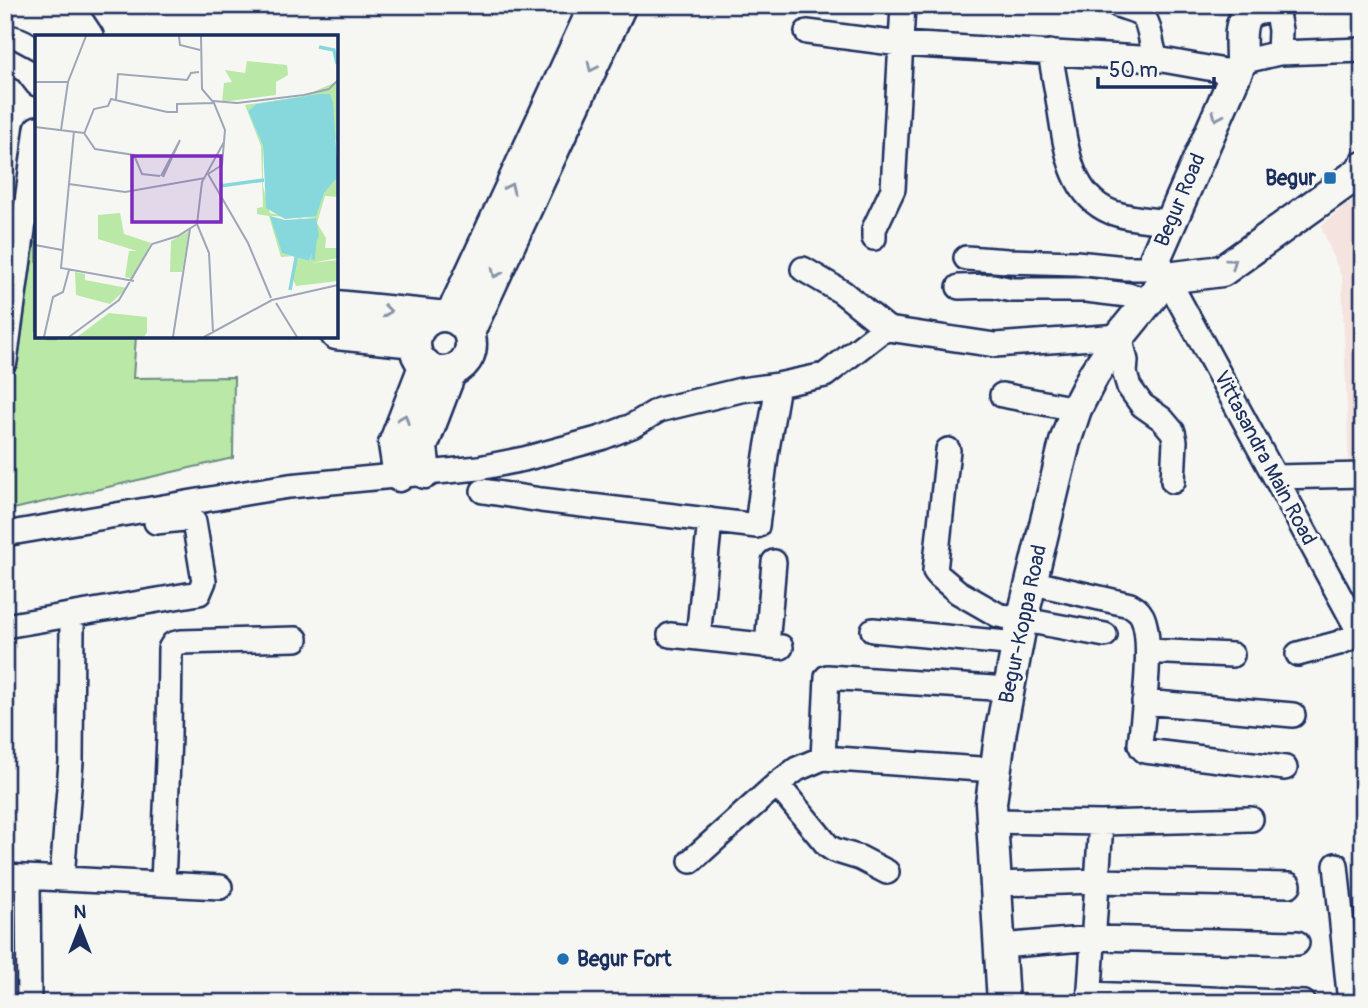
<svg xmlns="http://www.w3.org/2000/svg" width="1368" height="1008" font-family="Pangolin,sans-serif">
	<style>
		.built { fill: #f5e3df }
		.green { fill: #bae8a6; stroke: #6a8c82; stroke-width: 2 }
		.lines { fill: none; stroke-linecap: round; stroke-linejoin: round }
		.minor-casing { stroke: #1b2f5e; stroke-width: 28 }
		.major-casing { stroke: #1b2f5e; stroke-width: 35 }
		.minor { stroke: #f6f6f2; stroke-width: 23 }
		.major { stroke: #f6f6f2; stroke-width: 30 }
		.oneway { stroke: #8892a8 }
		.poi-dot { fill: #1f6fb2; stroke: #f6f6f2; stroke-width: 2.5 }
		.labels { text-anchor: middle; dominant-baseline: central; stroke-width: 6; stroke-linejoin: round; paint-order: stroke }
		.poi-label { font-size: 21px; font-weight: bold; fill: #1b2f5e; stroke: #f6f6f2; text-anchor: end }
		.street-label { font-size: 21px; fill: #1b2f5e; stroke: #f6f6f2 }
		.inset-river { fill: none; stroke: #87d8dd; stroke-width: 3.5 }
		.inset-road { fill: none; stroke: #9ea6b7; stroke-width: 2 }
		.view { fill: #7b2cbf; fill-opacity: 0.15; stroke: #7b2cbf; stroke-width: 3.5 }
		.inset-edge { fill: none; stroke: #1b2f5e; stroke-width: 3.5 }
	</style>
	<rect width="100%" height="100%" fill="#f6f6f2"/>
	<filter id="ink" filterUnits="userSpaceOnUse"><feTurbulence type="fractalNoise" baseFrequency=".0143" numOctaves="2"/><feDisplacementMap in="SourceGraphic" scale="14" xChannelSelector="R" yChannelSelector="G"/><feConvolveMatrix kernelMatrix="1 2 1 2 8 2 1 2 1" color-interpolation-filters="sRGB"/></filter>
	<g filter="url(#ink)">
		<path class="built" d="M1363 190V464L1349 465 1342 278 1321 226Z"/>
		<path class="green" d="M37 242V336H136L133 378 234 377 233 458 5 511V416L35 243Z"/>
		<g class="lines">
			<defs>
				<path id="minor" d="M1118 5C1124 8 1133 9 1139 13 1152 20 1149 46 1157 59L1236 73
					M1276 8 1280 30 1279 53
					M807 32 900 44 1157 59
					M1050 52C1053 72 1057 91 1060 111 1066 148 1071 196 1111 212 1130 219 1151 220 1170 222
					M5 59 27 71 37 84
					M1241 62 1279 53 1363 50
					M874 238V229L893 189 903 5
					M966 258 1008 261 1076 263 1126 268H1159
					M803 269 842 292 888 329
					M1167 278 1363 639
					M959 287 993 286 1012 290H1086L1128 295 1148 301
					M5 361 37 128
					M1002 395 1076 409
					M948 450 935 571 939 576 958 592 998 615 1105 635
					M1275 477 1363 475
					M483 491 541 500 757 526 766 455 778 385
					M5 534 251 492 289 486 479 468 524 459 601 438 632 426 659 410 741 390 778 385 825 375 880 332 888 329 995 345 1120 336 1126 361 1125 374 1129 387 1142 405 1162 419 1173 432 1175 441 1173 481
					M1030 582 1130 605C1135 608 1139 610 1142 616 1154 640 1143 715 1140 744L1142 748 1145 751 1285 768
					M5 626 199 593 204 581 194 522 183 519 156 522
					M873 630 1017 644
					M670 635 781 647
					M698 638 710 520
					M767 646 774 562
					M1148 651 1232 655
					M1298 654 1339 643 1359 634
					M1144 702 1293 715
					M823 758 827 677 1008 689
					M777 784 828 846 834 850 860 858 887 872
					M992 821 1101 823 1251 819
					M691 861 777 784 797 769 823 758 994 770
					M1336 865 1350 1003
					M5 876 220 887
					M28 878 29 1003
					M62 878 71 762 72 625
					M163 883 169 736 170 649 173 644 181 642 296 639
					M996 884 1097 881 1289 885
					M1001 946 1094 938 1297 943
					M1090 994 1304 1003
					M1089 1003 1101 823"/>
				<path id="major" d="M59 5 78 22 88 37
					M5 7C29 10 47 18 62 37
					M1167 278 1159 268 1155 259 1241 62C1241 30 1234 6 1276 8L1277 5
					M1167 278 1222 271 1360 172 1363 167
					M336 306 437 316
					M415 344a28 28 0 1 1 56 0a28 28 0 1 1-56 0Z
					M451 316 595 5
					M469 332 621 5
					M336 334 415 342
					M425 473 422 447 451 371
					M399 476 394 444 425 364
					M1003 1003 991 803 1001 730 1022 620 1065 442 1076 409 1094 374 1120 336 1167 278"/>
			</defs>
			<use href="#minor" class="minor-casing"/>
			<use href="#major" class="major-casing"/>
			<use href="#minor" class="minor"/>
			<use href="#major" class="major"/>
		</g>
		<defs><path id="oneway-chevron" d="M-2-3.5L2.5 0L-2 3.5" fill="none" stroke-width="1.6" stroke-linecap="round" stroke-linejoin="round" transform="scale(1.75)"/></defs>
		<g class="oneway">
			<use href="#oneway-chevron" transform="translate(592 67) rotate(115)"/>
			<use href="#oneway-chevron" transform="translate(1217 116) rotate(114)"/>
			<use href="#oneway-chevron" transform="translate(510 188) rotate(-65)"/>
			<use href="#oneway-chevron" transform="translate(1232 263) rotate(-36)"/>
			<use href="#oneway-chevron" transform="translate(496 273) rotate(115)"/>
			<use href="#oneway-chevron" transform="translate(387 311) rotate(6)"/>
			<use href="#oneway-chevron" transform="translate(404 419) rotate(-69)"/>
		</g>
	</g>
	<g class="poi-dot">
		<rect x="1323" y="171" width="14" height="14" rx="3.5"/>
		<circle cx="563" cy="959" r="7"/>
	</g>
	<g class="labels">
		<g class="poi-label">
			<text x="1316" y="178">Begur</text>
			<text x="577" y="959" text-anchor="start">Begur Fort</text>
		</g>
		<g class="street-label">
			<text transform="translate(1180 200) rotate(-67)">Begur Road</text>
			<text transform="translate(1265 458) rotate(62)">Vittasandra Main Road</text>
			<text transform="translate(1023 624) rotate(-78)">Begur-Koppa Road</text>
		</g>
	</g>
	<g transform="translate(35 35)">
		<rect width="303" height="303" fill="#f6f6f2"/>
		<path d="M212 26 252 30 253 40 241 47V60L187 67 189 48 197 47 190 35 210 38ZM303 46V111L297 96 298 67 274 61 221 69 213 76 228 111V151L235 178 266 184 303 142V162L290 161 282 188 291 203 290 213H303V223L276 228 303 225V246L261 251 257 242 260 221 246 222 234 181 222 179V173L228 172 226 111 210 70 269 61ZM236 181 281 183V204L274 226 247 218ZM85 178 89 199 116 208 98 244 90 242 94 216H102L63 204V180ZM154 196 147 237H135L136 206ZM40 237 50 239V245L92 253 75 269 41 260ZM74 278 112 282V297L109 302H42Z" fill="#bae8a6" fill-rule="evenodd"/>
		<path d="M284 59H295L298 67 303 142 289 158 281 181 250 184 231 173 228 111 213 76 221 69ZM235 181 250 185 281 183 284 200 274 226 247 218Z" fill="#87d8dd"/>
		<path class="inset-river" d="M284 12 299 15 302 29M185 151 229 145M278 225 280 204M255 255 262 218"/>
		<path class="inset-road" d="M144 1 145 10 165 15M166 1 167 54 179 68 190 95 187 130 173 139M0 47H33M81 64 83 39 152 45 156 38 164 37M178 66 202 68 269 60 294 54 303 45M0 92 49 98 60 114 99 120 107 139 125 141M26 95 33 47 51 1M39 96 26 233 99 246M49 99 59 74 73 71 76 64 132 77H142V69L179 68M173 139 213 208 236 263M126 141 145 105 128 142M34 149 90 157 170 143M162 189 174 218 178 297M0 210 27 215M241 268 262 302M9 302 18 262 28 257 34 235M34 302 84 265 117 209 143 201 162 189 167 147 189 107M138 302 155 194M169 302 237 265 303 250"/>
		<path class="view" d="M97 121H186V187H97Z"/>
		<rect width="303" height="303" class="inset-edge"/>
	</g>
	<rect width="1368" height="1008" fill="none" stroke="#f6f6f2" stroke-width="28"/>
	<rect x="14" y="14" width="1340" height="980" fill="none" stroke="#1b2f5e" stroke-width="2.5" filter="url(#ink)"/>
	<g transform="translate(80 928)" stroke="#f6f6f2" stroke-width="5" paint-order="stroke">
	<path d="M0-5L12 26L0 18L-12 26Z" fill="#1b2f5e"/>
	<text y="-10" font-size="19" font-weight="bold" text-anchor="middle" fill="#1b2f5e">N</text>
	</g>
	<path d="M1098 77v10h116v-10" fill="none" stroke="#1b2f5e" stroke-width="3.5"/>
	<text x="1109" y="77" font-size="21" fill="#1b2f5e" stroke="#f6f6f2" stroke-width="5" paint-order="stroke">50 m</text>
</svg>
